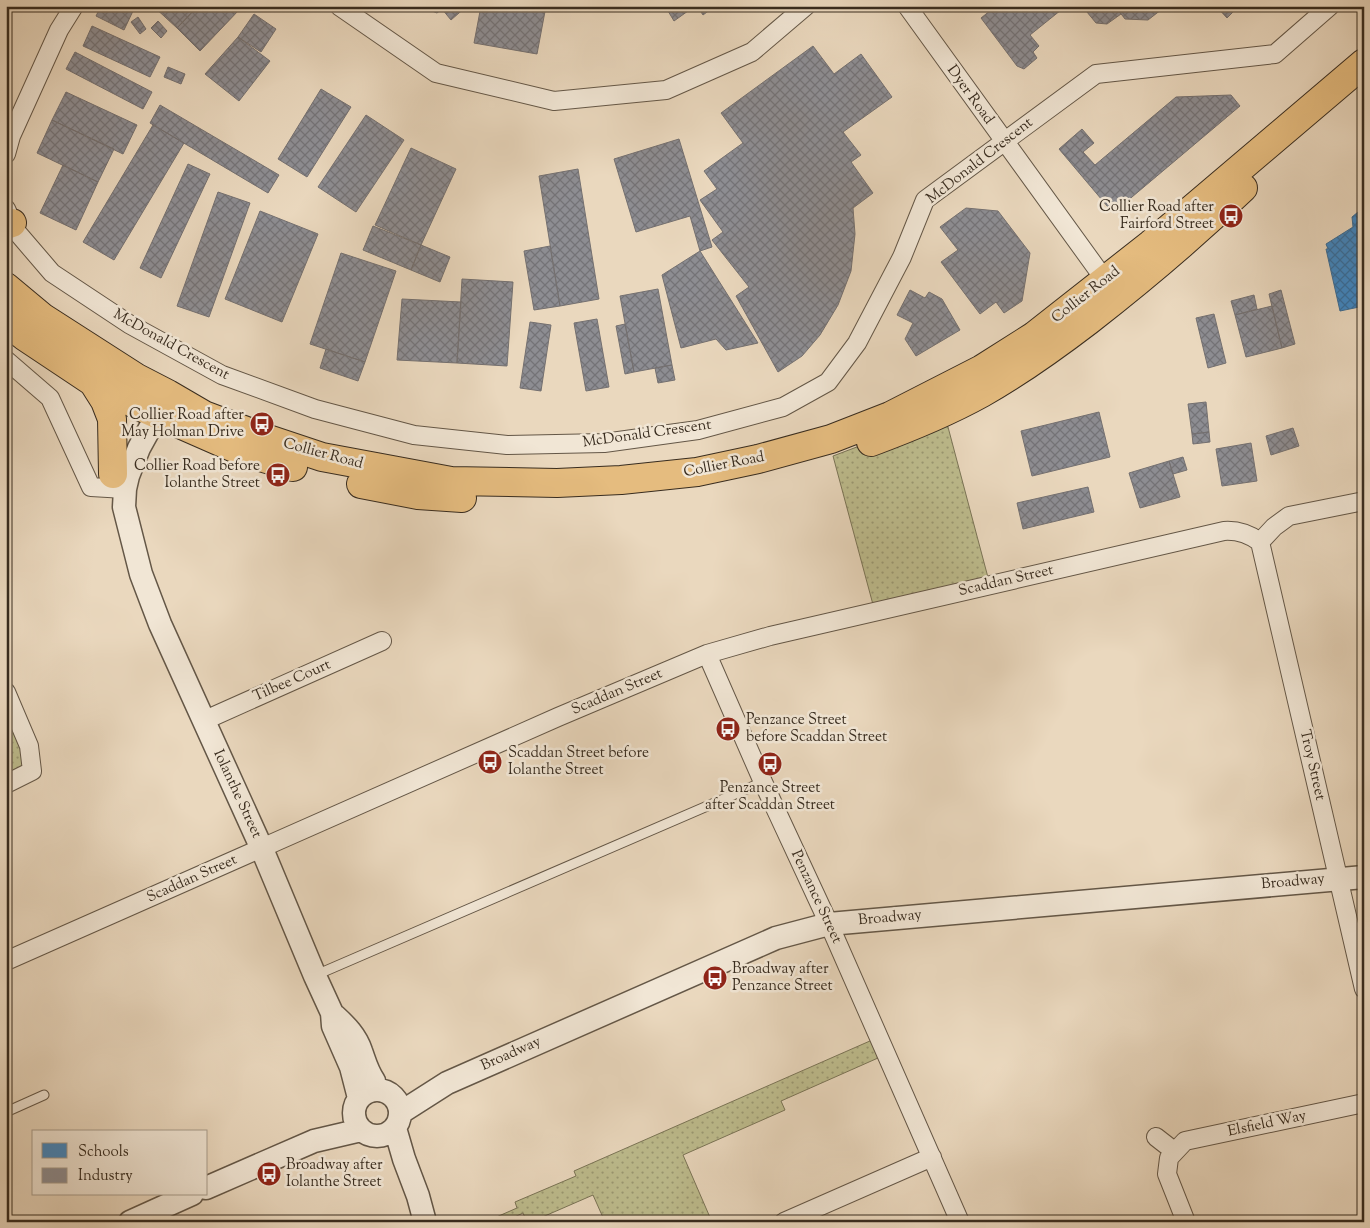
<svg xmlns="http://www.w3.org/2000/svg" width="1370" height="1228" font-family="'Sorts Mill Goudy',serif">
	<style>
		.park { fill: url(#park-dots); stroke: #7a7456 }
		.schools { fill: url(#schools-cross-hatch); stroke: #3d6c93 }
		.industry { fill: url(#industry-cross-hatch); stroke: #747070 }
		.lines { fill: none; stroke-linecap: round; stroke-linejoin: round }
		.service-casing { stroke: #645747; stroke-width: 11 }
		.minor-casing { stroke: #645747; stroke-width: 20 }
		.tertiary-casing { stroke: #645747; stroke-width: 25 }
		.primary-casing { stroke: #382c1f; stroke-width: 30 }
		.service { stroke: #f1e6d5; stroke-width: 9 }
		.minor { stroke: #f1e6d5; stroke-width: 18 }
		.tertiary { stroke: #f1e6d5; stroke-width: 22 }
		.primary { stroke: #e5bc7f; stroke-width: 28 }
		.labels { text-anchor: middle; dominant-baseline: central; stroke-width: 5; stroke-linejoin: round; paint-order: stroke }
		.street-label { font-size: 15px; fill: #382c1f; stroke: #f1e6d5 }
		.poi-label { font-size: 15px; fill: #382c1f; stroke: #f1e6d5; text-anchor: start }
	</style>
	<defs>
		<pattern id="park-dots" width="8" height="8" patternUnits="userSpaceOnUse" patternTransform="scale(1.25)"><rect width="8" height="8" fill="#bdbc8d"/><path d="M2 2h.1M6 6h.1" fill="none" stroke="#9b9973" stroke-width="1.8" stroke-linecap="round"/></pattern>
		<pattern id="schools-cross-hatch" width="8" height="8" patternUnits="userSpaceOnUse" patternTransform="scale(1.25)"><rect width="8" height="8" fill="#3f88c5"/><path d="M0 0l8 8M0 8l8-8" fill="none" stroke="#366f9f"/></pattern>
		<pattern id="industry-cross-hatch" width="8" height="8" patternUnits="userSpaceOnUse" patternTransform="scale(1.25)"><rect width="8" height="8" fill="#8d8d92"/><path d="M0 0l8 8M0 8l8-8" fill="none" stroke="#747377"/></pattern>
	</defs>
	<rect width="100%" height="100%" fill="#ead8be"/>
	<filter id="stains"><feTurbulence type="fractalNoise" baseFrequency=".004" numOctaves="4"/><feColorMatrix values="0 0 0 0 .2 0 0 0 0 .09 0 0 0 0 .02 0 0 0 .5 -.17"/></filter>
	<radialGradient id="worn" r=".72"><stop offset=".6" stop-color="#630" stop-opacity="0"/><stop offset="1" stop-color="#630" stop-opacity=".3"/></radialGradient>
	<path class="park" d="M944 412 990 585 875 612 833 456 915 425Z
		M6 692 32 771 6 784Z
		M879 1037 887 1054 781 1101 785 1110 683 1155 712 1222H605L593 1195 531 1222H527L523 1213 504 1222H485L517 1208 515 1202 576 1176 574 1171Z"/>
	<path class="schools" d="M1364 207V306L1340 311 1326 249H1328L1326 244 1353 227 1352 217Z"/>
	<path class="industry" d="M101 6H124L133 11 124 30 96 16Z
		M153 6H198L177 28Z
		M198 6H235L239 10 200 51 177 28Z
		M425 6H467L451 20 442 9 437 13 427 9Z
		M481 6H546L537 54 474 43Z
		M665 6H695L674 21Z
		M697 6H715L703 15Z
		M989 6H1066L1030 35 1039 46 1033 52 1037 58 1024 69 1017 66 981 18 991 10Z
		M1082 6H1115L1121 14 1107 24 1096 23Z
		M1115 6H1166L1148 20 1125 19Z
		M1216 6H1239L1227 18Z
		M254 14 276 29 261 52 238 37Z
		M138 17 146 29 140 34 131 22Z
		M158 21 167 31 161 38 151 28Z
		M92 26 160 57 150 77 83 46Z
		M238 37 270 61 239 101 205 74Z
		M813 46 834 74 861 54 892 97 843 132 861 155 851 162 873 193 853 208 855 234 851 271 838 305 820 335 802 356 778 372 736 296 749 287 712 240 723 232 700 200 717 189 704 171 743 143 721 113Z
		M75 52 152 92 143 109 66 69Z
		M168 67 185 74 181 84 164 77Z
		M321 89 351 107 307 177 278 159Z
		M66 92 137 125 123 154 52 120Z
		M1231 95 1240 106 1113 213 1059 149 1082 129 1094 143 1083 152 1095 165 1176 97Z
		M160 105 279 175 268 193 150 123Z
		M366 115 404 140 356 212 318 187Z
		M52 120 114 149 98 182 37 153Z
		M153 125 184 143 114 260 83 242Z
		M679 139 712 247 700 251 690 216 636 232 614 159Z
		M411 148 456 169 421 245 375 225Z
		M188 164 210 174 161 278 140 268Z
		M63 165 98 182 76 230 40 213Z
		M578 169 599 299 560 306 539 176Z
		M218 192 250 203 209 317 177 306Z
		M966 208 998 211 1030 253 1022 301 1004 313 996 302 980 314 941 262 958 250 940 227Z
		M260 211 318 234 282 322 225 299Z
		M373 226 421 245 411 270 363 250Z
		M421 245 450 257 440 282 411 270Z
		M550 246 560 306 534 310 524 251Z
		M700 251 758 343 726 350 716 339 681 348 662 275Z
		M341 253 396 271 365 362 310 344Z
		M462 279 513 282 507 366 457 363Z
		M658 289 672 365 634 372 620 296Z
		M910 290 925 298 929 292 942 299 960 330 916 356 905 339 913 323 897 315Z
		M1281 290 1295 344 1282 348 1269 294Z
		M1254 295 1257 309 1235 315 1231 301Z
		M402 299 461 302 457 363 397 360Z
		M1272 306 1282 348 1246 357 1235 315Z
		M1214 314 1226 363 1208 368 1196 318Z
		M597 319 609 387 586 391 574 323Z
		M530 322 551 325 541 391 520 388Z
		M625 324 634 372 625 374 616 326Z
		M326 349 365 362 358 381 320 368Z
		M672 365 675 380 658 383 655 368Z
		M1206 402 1209 432 1192 434 1188 404Z
		M1099 412 1110 457 1032 476 1021 431Z
		M1293 428 1299 446 1271 455 1266 436Z
		M1209 432 1210 442 1193 444 1192 434Z
		M1251 443 1257 481 1222 486 1216 449Z
		M1183 457 1187 470 1173 474 1169 461Z
		M1169 461 1180 497 1140 508 1129 473Z
		M1088 487 1094 512 1023 529 1017 503Z"/>
	<g class="lines">
		<defs>
			<path id="service" d="M316 975 763 782
				M6 1112 44 1095"/>
			<path id="minor" d="M339 6 436 73 554 101 666 90 752 52 806 6
				M907 6 1105 280
				M6 154 11 136 59 30 74 6
				M6 209 16 231 52 273 129 324 222 375 315 409 414 435 507 445 604 443 698 430 783 407 828 382 857 343 902 257 925 200 1096 74 1275 54 1330 6
				M6 360 50 398 91 487 125 489
				M1260 542 1364 989
				M1260 542 1274 527 1289 516 1364 501
				M707 654 763 782 829 924 960 1222
				M6 692 29 746 32 771 6 784
				M203 721 382 641
				M6 961 558 717 707 654 770 636 1224 531C1238 530 1249 534 1260 542
				M1156 1137 1174 1151
				M784 1222 932 1157
				M1186 1222 1167 1174 1169 1158 1185 1141 1364 1103"/>
			<path id="tertiary" d="M166 399 139 448 128 476 125 489 124 507 141 574 160 624 262 849 315 976 332 1013 333 1026 351 1067 359 1098
				M335 1016C346 1026 356 1036 361 1051 365 1062 367 1071 374 1081
				M354 1113a23 23 0 1 1 46 0a23 23 0 1 1-46 0Z
				M400 1113 447 1083 776 938 829 924 1364 877
				M395 1128 404 1159 418 1196 425 1222
				M206 1188 314 1141 361 1130
				M130 1222 192 1194"/>
			<path id="primary" d="M6 225 12 223
				M6 287 42 317 137 378 168 394 204 415 265 438 322 457 451 481 557 483 621 480 697 472 758 459 831 439 890 416 982 369 1034 336 1151 244 1364 63
				M6 322 24 336 93 382 143 408 241 451 293 467
				M93 382 105 401 112 419 113 474
				M871 442C909 428 946 413 982 393 1019 372 1054 347 1088 321 1142 279 1194 235 1243 188
				M361 484 418 495 462 498"/>
		</defs>
		<use href="#service" class="service-casing"/>
		<use href="#minor" class="minor-casing"/>
		<use href="#tertiary" class="tertiary-casing"/>
		<use href="#primary" class="primary-casing"/>
		<use href="#service" class="service"/>
		<use href="#minor" class="minor"/>
		<use href="#tertiary" class="tertiary"/>
		<use href="#primary" class="primary"/>
	</g>
	<defs>
		<symbol id="bus-disc" viewBox="-11 -11 22 22"><circle r="9.5" fill="#8f2418" stroke="#f1e6d5"/><path d="M-5-6H5V4H4V6H2V4H-2V6H-4V4H-5ZM-3.5-4V0h7V-4ZM-3.5 1.2v1.5H-2V1.2ZM2 1.2v1.5H3.5V1.2Z" fill="#fff"/></symbol>
	</defs>
	<g fill-rule="evenodd">
		<use href="#bus-disc" x="1217" y="202" width="28" height="28"/>
		<use href="#bus-disc" x="248" y="410" width="28" height="28"/>
		<use href="#bus-disc" x="264" y="461" width="28" height="28"/>
		<use href="#bus-disc" x="714" y="715" width="28" height="28"/>
		<use href="#bus-disc" x="476" y="748" width="28" height="28"/>
		<use href="#bus-disc" x="756" y="750" width="28" height="28"/>
		<use href="#bus-disc" x="701" y="964" width="28" height="28"/>
		<use href="#bus-disc" x="255" y="1160" width="28" height="28"/>
	</g>
	<g class="labels">
		<g class="street-label">
			<text transform="translate(970 95) rotate(54)">Dyer Road</text>
			<text transform="translate(980 161) rotate(-38)">McDonald Crescent</text>
			<text transform="translate(1086 295) rotate(-38)">Collier Road</text>
			<text transform="translate(171 345) rotate(29)">McDonald Crescent</text>
			<text transform="translate(647 434) rotate(-8)">McDonald Crescent</text>
			<text transform="translate(323 454) rotate(15)">Collier Road</text>
			<text transform="translate(724 465) rotate(-11)">Collier Road</text>
			<text transform="translate(1006 581) rotate(-13)">Scaddan Street</text>
			<text transform="translate(292 681) rotate(-24)">Tilbee Court</text>
			<text transform="translate(617 692) rotate(-23)">Scaddan Street</text>
			<text transform="translate(1312 765) rotate(77)">Troy Street</text>
			<text transform="translate(237 794) rotate(65)">Iolanthe Street</text>
			<text transform="translate(192 879) rotate(-24)">Scaddan Street</text>
			<text transform="translate(1293 882) rotate(-5)">Broadway</text>
			<text transform="translate(816 897) rotate(65)">Penzance Street</text>
			<text transform="translate(890 918) rotate(-5)">Broadway</text>
			<text transform="translate(511 1054) rotate(-24)">Broadway</text>
			<text transform="translate(1267 1124) rotate(-12)">Elsfield Way</text>
		</g>
		<g class="poi-label">
			<text x="1214" y="207" text-anchor="end">Collier Road after<tspan x="1214" dy="17">Fairford Street</tspan></text>
			<text x="244" y="415" text-anchor="end">Collier Road after<tspan x="244" dy="17">May Holman Drive</tspan></text>
			<text x="260" y="466" text-anchor="end">Collier Road before<tspan x="260" dy="17">Iolanthe Street</tspan></text>
			<text x="746" y="720">Penzance Street<tspan x="746" dy="17">before Scaddan Street</tspan></text>
			<text x="508" y="753">Scaddan Street before<tspan x="508" dy="17">Iolanthe Street</tspan></text>
			<text x="770" y="788" text-anchor="middle">Penzance Street<tspan x="770" dy="17">after Scaddan Street</tspan></text>
			<text x="732" y="969">Broadway after<tspan x="732" dy="17">Penzance Street</tspan></text>
			<text x="286" y="1165">Broadway after<tspan x="286" dy="17">Iolanthe Street</tspan></text>
		</g>
	</g>
	<rect width="1370" height="1228" fill="none" stroke="#ead8be" stroke-width="25"/>
	<rect x="8" y="8" width="1355" height="1213" fill="none" stroke="#382c1f" stroke-width="2.5"/>
	<rect x="12" y="12" width="1345" height="1203" fill="none" stroke="#382c1f"/>
	<rect x="32" y="1130" width="175" height="65" fill="#f1e6d5" stroke="#a79c8c"/>
	<rect x="42" y="1143" width="25" height="15" fill="#3f88c5" stroke="#a79c8c"/>
	<text x="78" y="1156" font-size="15" fill="#382c1f">Schools</text>
	<rect x="42" y="1168" width="25" height="15" fill="#8d8d92" stroke="#a79c8c"/>
	<text x="78" y="1180" font-size="15" fill="#382c1f">Industry</text>
	<rect width="100%" height="100%" filter="url(#stains)"/>
	<rect width="100%" height="100%" fill="url(#worn)"/>
</svg>
